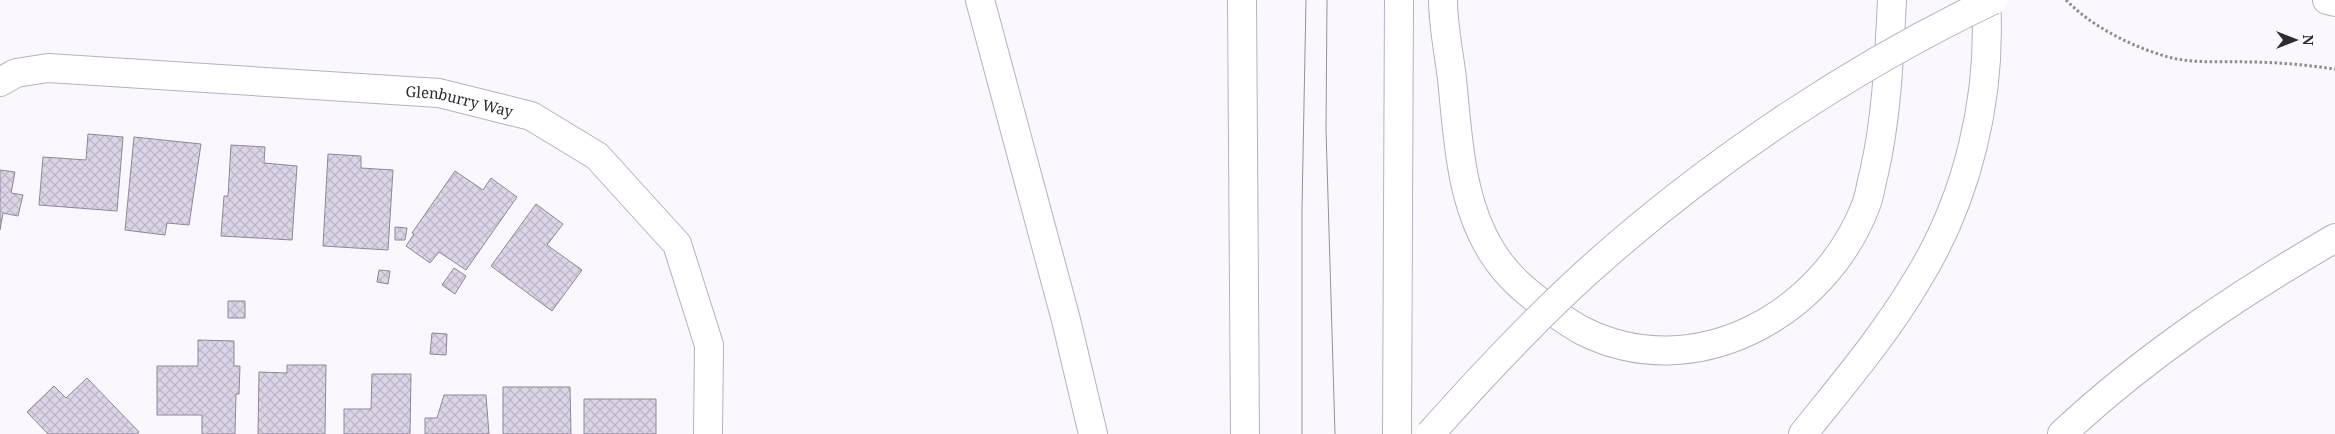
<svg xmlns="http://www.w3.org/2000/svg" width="2335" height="434" font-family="'Noto Serif',serif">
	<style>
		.building { fill: url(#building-cross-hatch); stroke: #8f8799 }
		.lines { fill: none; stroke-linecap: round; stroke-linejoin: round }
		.minor-casing { stroke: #b7b0c2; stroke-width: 30 }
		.highway-casing { stroke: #b7b0c2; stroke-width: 30 }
		.path { stroke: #8e8b93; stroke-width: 3; stroke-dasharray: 2.5 2.5; stroke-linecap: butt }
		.minor { stroke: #fff; stroke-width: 28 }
		.highway { stroke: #fff; stroke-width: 28 }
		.tram { stroke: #949198; stroke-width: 1 }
		.highway-bridge-casing { stroke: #b7b0c2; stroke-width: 30; stroke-linecap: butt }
		.highway-bridge { stroke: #fff; stroke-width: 28 }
		.labels { text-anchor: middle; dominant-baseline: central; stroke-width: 4.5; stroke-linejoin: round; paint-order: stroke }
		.street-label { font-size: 15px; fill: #2d2a31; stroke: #faf7ff }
	</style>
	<defs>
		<pattern id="building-cross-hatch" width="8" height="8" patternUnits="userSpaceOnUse" patternTransform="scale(1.25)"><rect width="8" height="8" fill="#dcd4e7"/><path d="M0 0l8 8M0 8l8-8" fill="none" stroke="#bdb6c7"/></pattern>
	</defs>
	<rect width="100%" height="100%" fill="#faf7ff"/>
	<path class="building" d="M88 134 123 137 117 211 39 205 43 157 86 160Z
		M134 137 201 144 189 225 167 223 165 235 125 230Z
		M231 145 265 147 264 163 297 166 292 240 221 236 224 196H228Z
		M328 154 361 156V168L393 170 388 250 323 246Z
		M0 170 15 172 11 193 23 195 18 216 3 213 0 230Z
		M455 171 483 190 491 178 517 197 466 270 439 252 430 263 406 246 414 234 412 233Z
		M536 204 563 224 547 245 582 270 552 311 491 266Z
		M395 227 407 228 405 240H395Z
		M454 268 466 276 455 294 442 285Z
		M379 270 390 271 388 284 377 282Z
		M228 301H245V318H228Z
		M432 333 447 334 446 355 430 354Z
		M198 340 234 341V366H240L239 394H236L235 434H202V415H157V366H198Z
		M287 365H326L325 434H258L259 372 287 373Z
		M372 374H411L410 434H344V409H371Z
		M87 378 139 432 137 434H48L27 412 54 386 66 398Z
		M503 387H570L571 434H503Z
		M444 395H486L489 434H425V418H437Z
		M584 399H656V434H584Z"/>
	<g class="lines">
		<defs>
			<g id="minor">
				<path id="s1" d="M0 82 16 73 48 68 439 93 531 116 597 156 677 244 709 345 708 434"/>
			</g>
			<path id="highway" d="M980 0 1066 320 1093 434
				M1242 0 1245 434
				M1443 0C1443 26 1449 53 1452 79 1458 137 1460 201 1492 252 1507 276 1525 291 1548 308 1559 316 1571 325 1583 331 1695 387 1824 315 1866 205 1870 195 1871 183 1874 173 1887 116 1889 58 1892 0
				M2327 0 2335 2
				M1397 434 1399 0
				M1803 434C1842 385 1884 336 1916 282 1968 199 1992 97 1986 0
				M2062 434C2144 357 2239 294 2335 238"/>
		</defs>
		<use href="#minor" class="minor-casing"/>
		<use href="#highway" class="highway-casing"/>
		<path class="path" d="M2066 0C2092 27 2133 47 2168 57 2194 64 2222 61 2248 62 2277 62 2306 65 2335 69"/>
		<use href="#minor" class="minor"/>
		<use href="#highway" class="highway"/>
		<path class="tram" d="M1327 0 1326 129 1335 434
			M1302 434V208L1306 0"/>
		<defs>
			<path id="highway-bridge" d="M1430 434C1479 379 1530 324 1585 274 1704 166 1848 69 1993 0"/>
		</defs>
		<use href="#highway-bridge" class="highway-bridge-casing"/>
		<use href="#highway-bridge" class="highway-bridge"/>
	</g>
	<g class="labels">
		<g class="street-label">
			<text stroke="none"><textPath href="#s1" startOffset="464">Glenburry Way</textPath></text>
		</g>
	</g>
	<g transform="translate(2295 40) rotate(90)" stroke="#faf7ff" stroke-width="4" paint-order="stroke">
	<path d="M0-4L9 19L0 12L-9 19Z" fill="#2d2a31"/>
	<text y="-8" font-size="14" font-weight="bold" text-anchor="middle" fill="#2d2a31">N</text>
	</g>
</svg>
